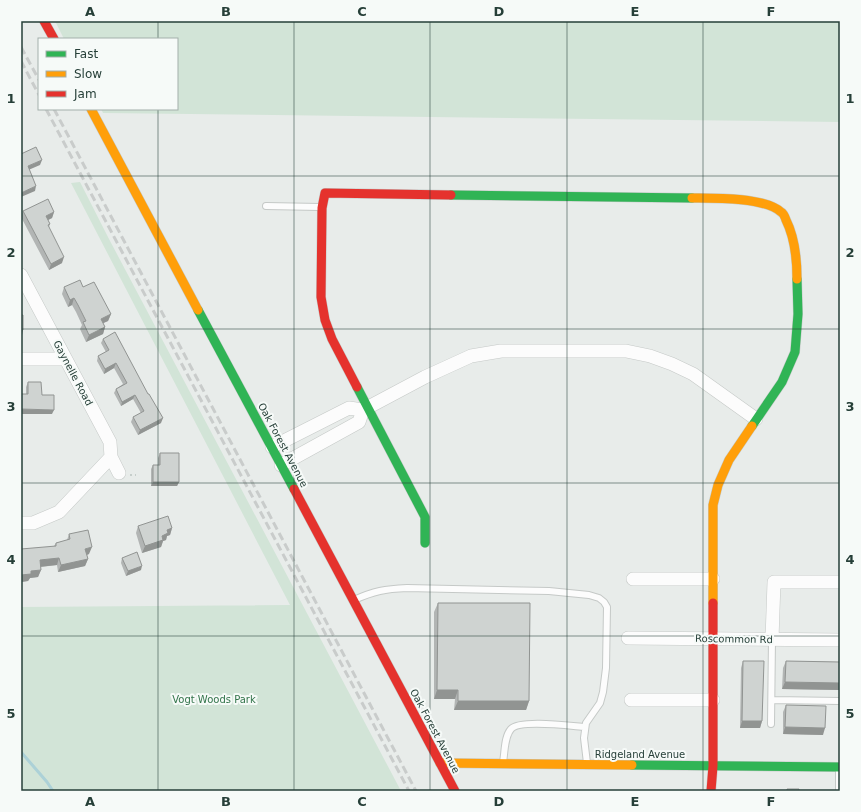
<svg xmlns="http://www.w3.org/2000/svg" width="861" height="812" font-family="'DejaVu Sans',sans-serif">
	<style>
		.green { fill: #d2e4d7 }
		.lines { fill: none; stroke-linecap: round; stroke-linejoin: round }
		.stream { stroke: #acd1d7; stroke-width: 3 }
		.lane-casing { stroke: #c5c9c7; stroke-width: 8 }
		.street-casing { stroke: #c5c9c7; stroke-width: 14 }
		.fast-casing { stroke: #c4c9c7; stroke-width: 10 }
		.slow-casing { stroke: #c4c9c7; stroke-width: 10 }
		.jam-casing { stroke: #c4c9c7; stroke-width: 10 }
		.path { stroke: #c6cecb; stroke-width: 2; stroke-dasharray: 2 3; stroke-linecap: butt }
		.lane { stroke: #fcfcfc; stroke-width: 6 }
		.street { stroke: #fcfcfc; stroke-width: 13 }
		.fast { stroke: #30b455; stroke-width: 9 }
		.slow { stroke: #ff9f0a; stroke-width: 9 }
		.jam { stroke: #e5322d; stroke-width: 9 }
		.rail { stroke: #c9cccb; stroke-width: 3; stroke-dasharray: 8 4; stroke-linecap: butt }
		.wall { fill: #b2b5b4 }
		.shaded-wall { fill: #919492 }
		.building { fill: #cfd3d1; stroke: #919492 }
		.grid { fill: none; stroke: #263f38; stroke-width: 1; stroke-opacity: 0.55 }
		.labels { text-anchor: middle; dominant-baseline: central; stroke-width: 4; stroke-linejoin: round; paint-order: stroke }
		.street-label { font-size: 10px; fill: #263f38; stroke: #f6faf8 }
		.park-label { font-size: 10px; fill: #32744a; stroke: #f6faf8 }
		.neatline { fill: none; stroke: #263f38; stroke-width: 1.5 }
		.grid-label { font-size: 13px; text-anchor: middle; font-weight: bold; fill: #263f38 }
	</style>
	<rect width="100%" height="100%" fill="#e8ecea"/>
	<path class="green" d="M55 21H840V122L103 113 101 109H177V39H64Z
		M80 182 109 239 401 791H21V607L290 605 71 183Z"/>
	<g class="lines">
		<path class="stream" d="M21 752 47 782 53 791"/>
		<defs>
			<path id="lane" d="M266 206 320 207
				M354 600C374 591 385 589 407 588L549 591 589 595 599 598 604 602 607 607 606 668 603 692 600 703 586 723 584 738 587 763
				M772 700 840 701
				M771 724 772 639
				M503 762C505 752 504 737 511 729 520 719 571 726 585 727
				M839 769V791"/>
			<path id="street" d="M21 275 110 442 111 457 119 473
				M21 359H65
				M272 447 349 408 363 410 425 377 471 356 501 351H626L650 356 672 364 693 374 756 419
				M281 465 359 422 363 410
				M21 523H33L59 512 111 457
				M633 579H713
				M628 638 840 640
				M772 639 774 582H840
				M631 700H713"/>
			<path id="fast" d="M451 195 692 198
				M198 310 294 489
				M357 387 425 517V543
				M752 426 782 382 795 352 798 314 797 279
				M632 765 840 767"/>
			<path id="slow" d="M91 109 198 310
				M692 198C715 198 764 197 781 212 783 213 785 217 786 220 795 238 797 259 797 279
				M713 603V505L718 485 729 460 752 426
				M440 763 632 765"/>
			<path id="jam" d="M44 21 54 39
				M357 387 332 339 325 320 321 297 322 208 325 193 451 195
				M294 489 455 791
				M711 791 713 766V603"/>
		</defs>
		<use href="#lane" class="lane-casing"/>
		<use href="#street" class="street-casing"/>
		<use href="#fast" class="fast-casing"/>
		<use href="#slow" class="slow-casing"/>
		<use href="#jam" class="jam-casing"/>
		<path class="path" d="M130 475H136"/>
		<use href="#lane" class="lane"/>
		<use href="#street" class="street"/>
		<use href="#fast" class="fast"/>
		<use href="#slow" class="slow"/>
		<use href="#jam" class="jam"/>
		<path class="rail" d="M21 47 39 80
			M21 61 39 95
			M46 109 409 791
			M54 109 416 791"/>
	</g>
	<path class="wall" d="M23 211 54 212 52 218 48 220 50 224 49 227 62 263 49 270 21 217Z
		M64 287H83L111 314 108 321 103 323 105 327 103 334 86 342 80 329 82 325 76 312 72 305 68 307 62 294Z
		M103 339 161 423 138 435 131 422 133 417 141 413 133 399 121 406 114 393 116 389 123 384 114 368 104 374 97 361 98 356 106 352 101 343Z
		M28 382 42 395 52 414 26 394V387Z
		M160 453 179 482 177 486H151V469L153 465H158V458Z
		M138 526 172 528 170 535 167 536 166 540 163 541 161 547 142 553 136 533Z
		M69 534 89 554 87 555 88 559 85 566 58 572 57 565 41 567V570L38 577 30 578 28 581 21 582 54 546 56 543 67 540Z
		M122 558 141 570 126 576 121 563Z
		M438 603 529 701 526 710H454L455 699H434V612Z
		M743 661 762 721 760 728H740L741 668Z
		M786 661 840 662V690L782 689 783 668Z
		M786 705 823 735 783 734V712Z"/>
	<path class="shaded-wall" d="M42 160 40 165 26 171 28 166Z
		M36 186 35 191 21 197V193Z
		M54 212 52 218 44 222 46 216Z
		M64 257 62 263 49 270 51 264Z
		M74 298 72 305 68 307 70 300Z
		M111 314 108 321 99 325 101 319Z
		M105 327 103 334 86 342 89 335Z
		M21 330H23L22 335H21Z
		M116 363 114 368 104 374 105 369Z
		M135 395 133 399 121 406 122 402Z
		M21 409 54 410 52 414H21Z
		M163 418 161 423 138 435 140 430Z
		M153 482H179L177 486H151Z
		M172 528 170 535 167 536 166 540 163 541 161 547 142 553 145 546 162 536 167 530Z
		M92 547 89 554 83 556 85 549Z
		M59 558 57 565 38 567 40 560Z
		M88 559 85 566 58 572 61 565Z
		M142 566 141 570 126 576 128 571Z
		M41 570 38 577 30 578 28 581 21 582V575L31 571Z
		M785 682 840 683V690L782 689Z
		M437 690H458L455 699H434Z
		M458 701H529L526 710H454Z
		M742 721H762L760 728H740Z
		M785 727 825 728 823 735 783 734Z"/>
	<path class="building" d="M36 147 42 160 28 166 36 186 21 193V154Z
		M48 199 54 212 46 216 50 224 48 225 64 257 51 264 23 211Z
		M80 280 83 287 94 282 111 314 101 319 105 327 89 335 83 322 86 321 78 305 74 298 70 300 64 287Z
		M21 315H23V330H21Z
		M115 332 148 394H149L163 418 140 430 133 417 144 411 135 395 122 402 116 389 127 383 116 363 105 369 98 356 109 350 103 339Z
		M28 382H41L42 395H54V410L21 409V394H28Z
		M160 453H179V482H153V465H160Z
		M168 516 172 528 167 530 168 533 162 536 163 540 145 546 138 526Z
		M88 530 92 547 85 549 88 559 61 565 59 558 40 560 41 570 31 571V574L21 575V549L56 546V543L70 539 69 534Z
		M137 552 142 566 128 571 122 558Z
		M438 603H530L529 701H458V690H437Z
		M743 661H764L762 721H742Z
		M786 661 840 662V683L785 682Z
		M786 705 826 706 825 728 785 727Z
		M787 789H799V791H787Z"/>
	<path class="grid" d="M158 21V39M294 21V791M430 21V791M567 21V791M703 21V791M158 109V791M21 176H840M21 329H840M21 483H840M21 636H840"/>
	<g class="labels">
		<g class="street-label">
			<text transform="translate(73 373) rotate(62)">Gaynelle Road</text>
			<text transform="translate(283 445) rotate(62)">Oak Forest Avenue</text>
			<text transform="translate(734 639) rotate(1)">Roscommon Rd</text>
			<text transform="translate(435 731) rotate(62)">Oak Forest Avenue</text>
			<text x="640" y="754">Ridgeland Avenue</text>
		</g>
		<g class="park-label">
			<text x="214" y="699">Vogt Woods Park</text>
		</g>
	</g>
	<rect width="861" height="812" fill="none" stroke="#f6faf8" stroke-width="44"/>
	<rect x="38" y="38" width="140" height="72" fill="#f6faf8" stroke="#a3afab"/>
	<rect x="46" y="51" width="20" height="6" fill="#30b455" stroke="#a3afab"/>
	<text x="74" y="58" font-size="12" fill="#263f38">Fast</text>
	<rect x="46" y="71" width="20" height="6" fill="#ff9f0a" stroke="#a3afab"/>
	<text x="74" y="78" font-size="12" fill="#263f38">Slow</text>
	<rect x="46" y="91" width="20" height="6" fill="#e5322d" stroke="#a3afab"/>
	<text x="74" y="98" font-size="12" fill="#263f38">Jam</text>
	<rect x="22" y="22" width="817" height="768" class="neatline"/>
	<g class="grid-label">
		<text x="90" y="16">A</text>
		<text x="226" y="16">B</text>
		<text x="362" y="16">C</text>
		<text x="499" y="16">D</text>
		<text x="635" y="16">E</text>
		<text x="771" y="16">F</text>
		<text x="11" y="103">1</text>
		<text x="850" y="103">1</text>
		<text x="11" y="257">2</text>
		<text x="850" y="257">2</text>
		<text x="11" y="411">3</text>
		<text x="850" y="411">3</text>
		<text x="11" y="564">4</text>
		<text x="850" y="564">4</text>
		<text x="11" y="718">5</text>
		<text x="850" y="718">5</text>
		<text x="90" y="806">A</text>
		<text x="226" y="806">B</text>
		<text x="362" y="806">C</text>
		<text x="499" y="806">D</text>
		<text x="635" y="806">E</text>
		<text x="771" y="806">F</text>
	</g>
</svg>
